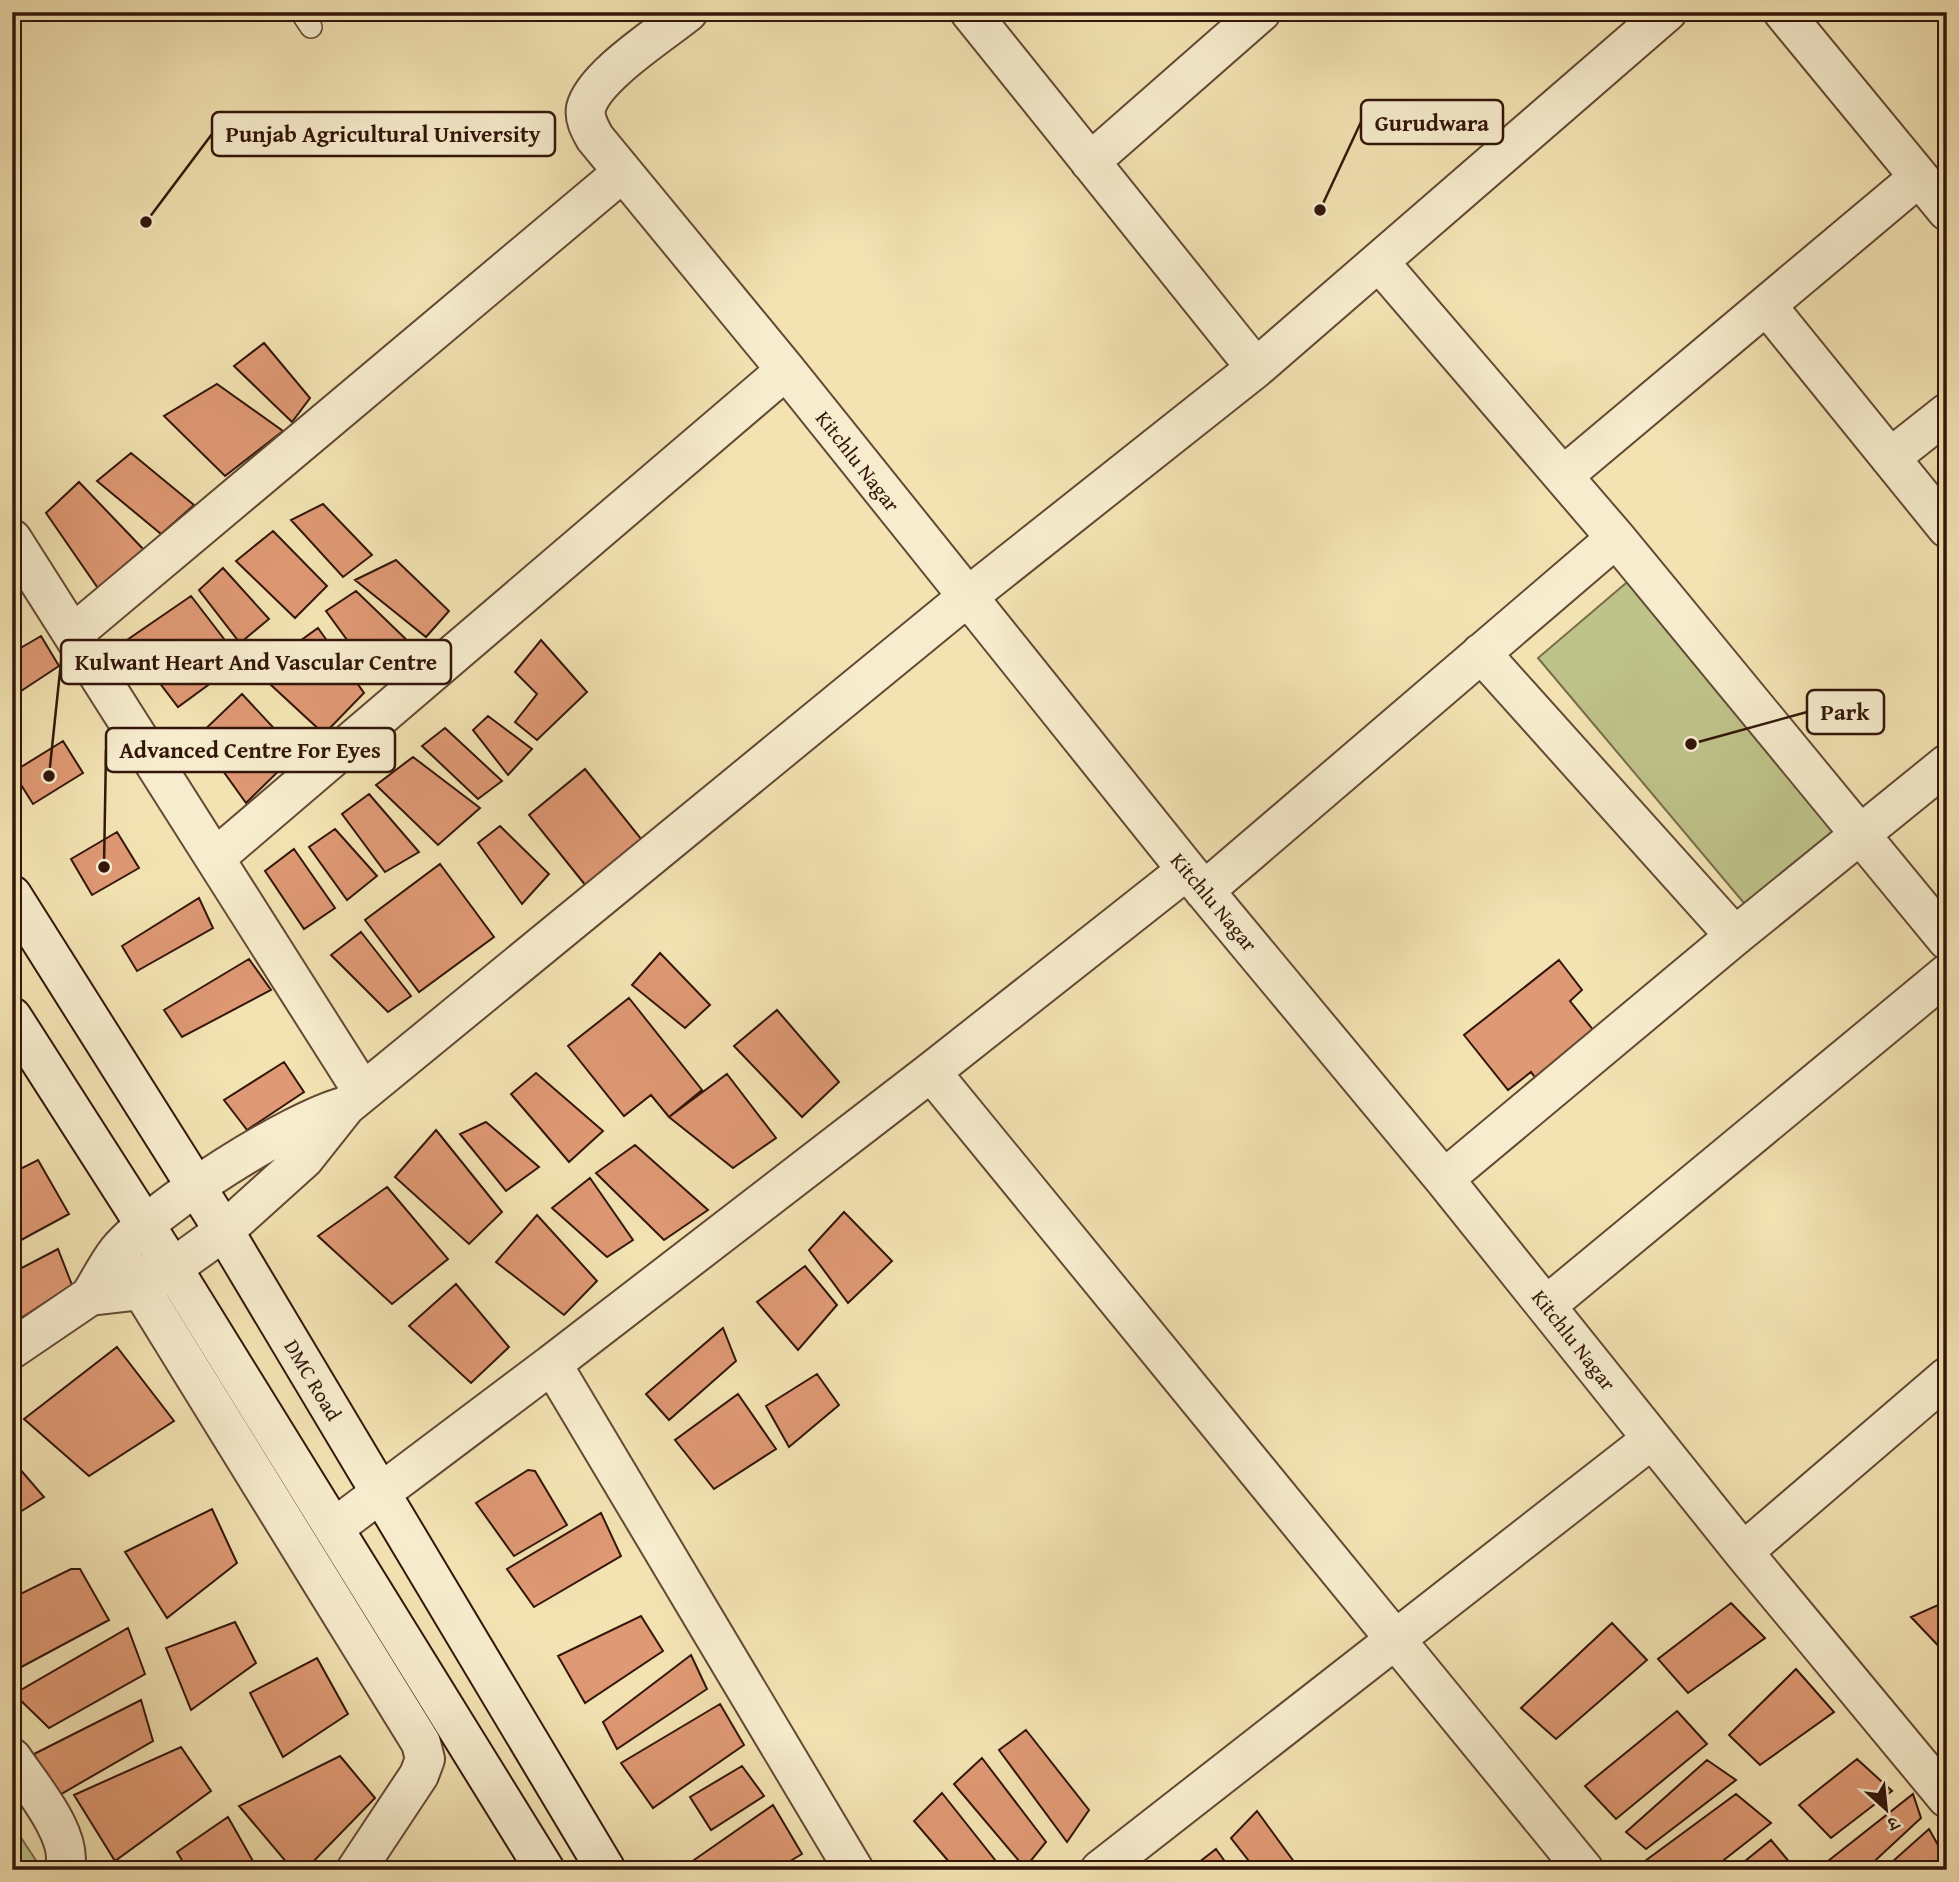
<svg xmlns="http://www.w3.org/2000/svg" width="1959" height="1882" font-family="'Gentium Book Plus','Noto Serif Devanagari',serif">
	<style>
		.green { fill: #bec38a; stroke: #786c4a; stroke-width: 2 }
		.building { fill: #df9974; stroke: #33160a; stroke-width: 2 }
		.lines { fill: none; stroke-linecap: round; stroke-linejoin: round }
		.lane-casing { stroke: #634934; stroke-width: 24 }
		.street-casing { stroke: #634934; stroke-width: 42 }
		.secondary-casing { stroke: #33160a; stroke-width: 42 }
		.lane { stroke: #f7edce; stroke-width: 21 }
		.street { stroke: #f7edce; stroke-width: 38 }
		.secondary { stroke: #f7edce; stroke-width: 38 }
		.labels { text-anchor: middle; dominant-baseline: central; stroke-width: 5; stroke-linejoin: round; paint-order: stroke }
		.street-label { font-size: 21px; fill: #33160a; stroke: #f7edce }
		.leader { fill: none; stroke: #33160a; stroke-width: 2.5 }
		.callout-dot { fill: #33160a; stroke: #f7edce; stroke-width: 2.5 }
		.callout { fill: #f7edce; stroke: #33160a; stroke-width: 2.5 }
		.callout-label { font-size: 23px; text-anchor: middle; font-weight: bold; fill: #33160a }
	</style>
	<rect width="100%" height="100%" fill="#f3e3b3"/>
	<filter id="stains"><feTurbulence type="fractalNoise" baseFrequency=".00286" numOctaves="4"/><feColorMatrix values="0 0 0 0 .2 0 0 0 0 .09 0 0 0 0 .02 0 0 0 .5 -.17"/></filter>
	<radialGradient id="worn" r=".72"><stop offset=".6" stop-color="#630" stop-opacity="0"/><stop offset="1" stop-color="#630" stop-opacity=".3"/></radialGradient>
	<path class="green" d="M1632 578 1844 830 1749 909 1538 658Z
		M12 1824 41 1868 38 1870H12Z"/>
	<path class="building" d="M264 343 310 398 292 422 234 366Z
		M217 384 283 431 225 476 164 416Z
		M131 453 194 505 161 534 97 481Z
		M79 482 146 552 102 594 46 513Z
		M323 504 372 555 343 577 291 520Z
		M273 531 327 586 295 618 236 561Z
		M396 560 449 611 426 637 355 580Z
		M223 568 269 619 240 643 199 590Z
		M356 591 414 647 377 681 326 611Z
		M191 596 241 661 178 707 127 640Z
		M318 628 364 693 324 734 257 672Z
		M41 636 59 666 12 697V653Z
		M541 640 587 692 537 740 515 722 537 694 515 672Z
		M242 694 297 753 246 803 198 736Z
		M488 716 532 749 508 775 473 730Z
		M445 728 502 781 478 799 422 746Z
		M63 741 83 773 33 804 13 772Z
		M413 757 480 808 438 845 376 785Z
		M585 769 642 840 586 886 529 815Z
		M369 794 419 852 385 872 342 814Z
		M500 826 549 874 522 904 478 843Z
		M335 829 377 876 347 900 309 847Z
		M117 832 139 868 92 895 71 859Z
		M294 849 335 908 304 929 265 871Z
		M440 864 494 937 419 992 365 920Z
		M199 898 213 928 137 971 122 946Z
		M361 932 411 996 388 1012 331 955Z
		M660 953 710 1005 685 1028 632 985Z
		M249 959 271 990 182 1037 164 1010Z
		M1559 960 1582 990 1570 1001 1598 1036 1539 1083 1531 1072 1508 1090 1464 1035Z
		M629 998 702 1090 669 1117 651 1095 624 1116 568 1046Z
		M777 1010 839 1082 802 1117 734 1046Z
		M284 1062 304 1092 247 1130 224 1100Z
		M536 1073 603 1131 569 1162 511 1094Z
		M727 1074 776 1138 733 1168 669 1117Z
		M486 1122 539 1167 506 1191 460 1134Z
		M436 1130 502 1212 469 1244 395 1177Z
		M635 1145 708 1210 664 1240 596 1173Z
		M38 1160 69 1214 12 1245V1173Z
		M590 1178 633 1240 607 1257 552 1208Z
		M387 1187 448 1259 392 1304 318 1236Z
		M844 1212 892 1261 848 1303 809 1250Z
		M537 1215 597 1281 564 1315 496 1262Z
		M58 1249 72 1285 12 1324V1273Z
		M805 1266 837 1305 798 1350 757 1302Z
		M456 1284 509 1347 471 1383 409 1326Z
		M723 1328 736 1361 669 1420 646 1394Z
		M117 1347 174 1421 89 1476 24 1419Z
		M817 1374 839 1405 789 1447 766 1406Z
		M738 1394 776 1449 714 1489 675 1440Z
		M12 1460 44 1497 12 1517Z
		M528 1470 535 1471 567 1525 514 1556 476 1503Z
		M212 1509 237 1563 167 1618 125 1552Z
		M601 1513 621 1556 534 1607 507 1569Z
		M71 1569H80L109 1620 12 1672V1598Z
		M1947 1601V1655L1911 1617Z
		M1731 1603 1765 1638 1688 1693 1658 1659Z
		M641 1616 663 1651 585 1703 558 1656Z
		M235 1622 256 1663 191 1710 166 1648Z
		M1612 1623 1647 1660 1556 1739 1521 1708Z
		M128 1628 145 1674 49 1728 14 1694Z
		M691 1655 707 1689 617 1749 603 1722Z
		M317 1658 348 1714 283 1757 250 1693Z
		M1796 1669 1834 1712 1760 1765 1729 1735Z
		M141 1700 153 1741 56 1797 34 1754Z
		M720 1704 744 1745 653 1808 621 1763Z
		M1677 1711 1707 1744 1616 1819 1585 1786Z
		M1026 1730 1089 1810 1067 1842 999 1750Z
		M181 1747 211 1791 115 1861 74 1795Z
		M340 1756 375 1798 305 1870H293L239 1806Z
		M982 1758 1046 1842 1025 1868 954 1784Z
		M1857 1759 1892 1791 1831 1838 1799 1805Z
		M1707 1760 1736 1780 1646 1849 1626 1832Z
		M742 1766 764 1796 711 1830 690 1797Z
		M942 1793 1003 1870H956L914 1821Z
		M1736 1794 1771 1823 1711 1870H1657L1645 1861Z
		M1913 1794 1921 1818 1865 1870H1832L1828 1861Z
		M773 1805 802 1854 775 1870H699L694 1860Z
		M1257 1811 1300 1870H1256L1231 1838Z
		M228 1817 258 1870H188L177 1852Z
		M1929 1829 1947 1861V1870H1883Z
		M1771 1840 1796 1870H1734Z
		M1216 1849 1231 1870H1189Z"/>
	<g class="lines">
		<defs>
			<path id="lane" d="M301 12 311 27"/>
			<path id="street" d="M688 12C661 34 594 76 586 108 584 119 590 129 595 138L786 370 1187 870 1444 1179 1743 1552 1947 1798
				M970 12 1256 368
				M1783 12 1947 211
				M1090 162 1261 12
				M1379 262 1616 538 1947 940
				M1767 306 1947 528
				M1890 458 1947 413
				M1563 476 1919 177
				M12 539 363 1092
				M73 634 623 172
				M1481 653 1735 936
				M215 858 786 370
				M1204 891 1616 538
				M931 1072 1584 1870
				M346 1106C290 1121 156 1206 118 1251 107 1265 99 1282 90 1296L142 1290 224 1231 304 1159 346 1106 966 598 1256 368 1667 12
				M1444 1179 1735 936 1947 764
				M128 1268 421 1743 425 1759 419 1775 356 1870
				M1547 1305 1947 974
				M12 1349 90 1296
				M552 1364 931 1072 1187 870
				M334 1528 552 1364 854 1870
				M1743 1552 1947 1377
				M12 1758C30 1785 76 1838 64 1870
				M1100 1870 1652 1439"/>
			<path id="secondary" d="M12 895 224 1231 606 1870
				M12 1017 172 1267 545 1870"/>
		</defs>
		<use href="#lane" class="lane-casing"/>
		<use href="#street" class="street-casing"/>
		<use href="#secondary" class="secondary-casing"/>
		<use href="#lane" class="lane"/>
		<use href="#street" class="street"/>
		<use href="#secondary" class="secondary"/>
	</g>
	<g class="labels">
		<g class="street-label">
			<text transform="translate(858 461) rotate(52)">Kitchlu Nagar</text>
			<text transform="translate(1214 902) rotate(50)">Kitchlu Nagar</text>
			<text transform="translate(1574 1340) rotate(52)">Kitchlu Nagar</text>
			<text transform="translate(313 1380) rotate(59)">DMC Road</text>
		</g>
	</g>
	<path class="leader" d="M1320 210L1361 122M146 222L212 134M49 776L61 662M1691 744L1807 712M104 867L106 750"/>
	<g class="callout-dot">
		<circle cx="1320" cy="210" r="7"/>
		<circle cx="146" cy="222" r="7"/>
		<circle cx="49" cy="776" r="7"/>
		<circle cx="1691" cy="744" r="7"/>
		<circle cx="104" cy="867" r="7"/>
	</g>
	<g class="callout">
		<rect x="1361" y="100" width="142" height="44" rx="7"/>
		<rect x="212" y="112" width="343" height="44" rx="7"/>
		<rect x="61" y="640" width="390" height="44" rx="7"/>
		<rect x="1807" y="690" width="77" height="44" rx="7"/>
		<rect x="106" y="728" width="289" height="44" rx="7"/>
	</g>
	<g class="callout-label">
		<text x="1432" y="131">Gurudwara</text>
		<text x="383" y="142">Punjab Agricultural University</text>
		<text x="256" y="670">Kulwant Heart And Vascular Centre</text>
		<text x="1845" y="720">Park</text>
		<text x="250" y="758">Advanced Centre For Eyes</text>
	</g>
	<rect width="1959" height="1882" fill="none" stroke="#f3e3b3" stroke-width="42"/>
	<rect x="14" y="14" width="1931" height="1854" fill="none" stroke="#33160a" stroke-width="3.5"/>
	<rect x="21" y="21" width="1917" height="1840" fill="none" stroke="#33160a" stroke-width="2"/>
	<g transform="translate(1886 1809) rotate(153)" stroke="#f7edce" stroke-width="5" paint-order="stroke">
	<path d="M0-5L12 26L0 18L-12 26Z" fill="#33160a"/>
	<text y="-10" font-size="19" font-weight="bold" text-anchor="middle" fill="#33160a">उ</text>
	</g>
	<rect width="100%" height="100%" filter="url(#stains)"/>
	<rect width="100%" height="100%" fill="url(#worn)"/>
</svg>
